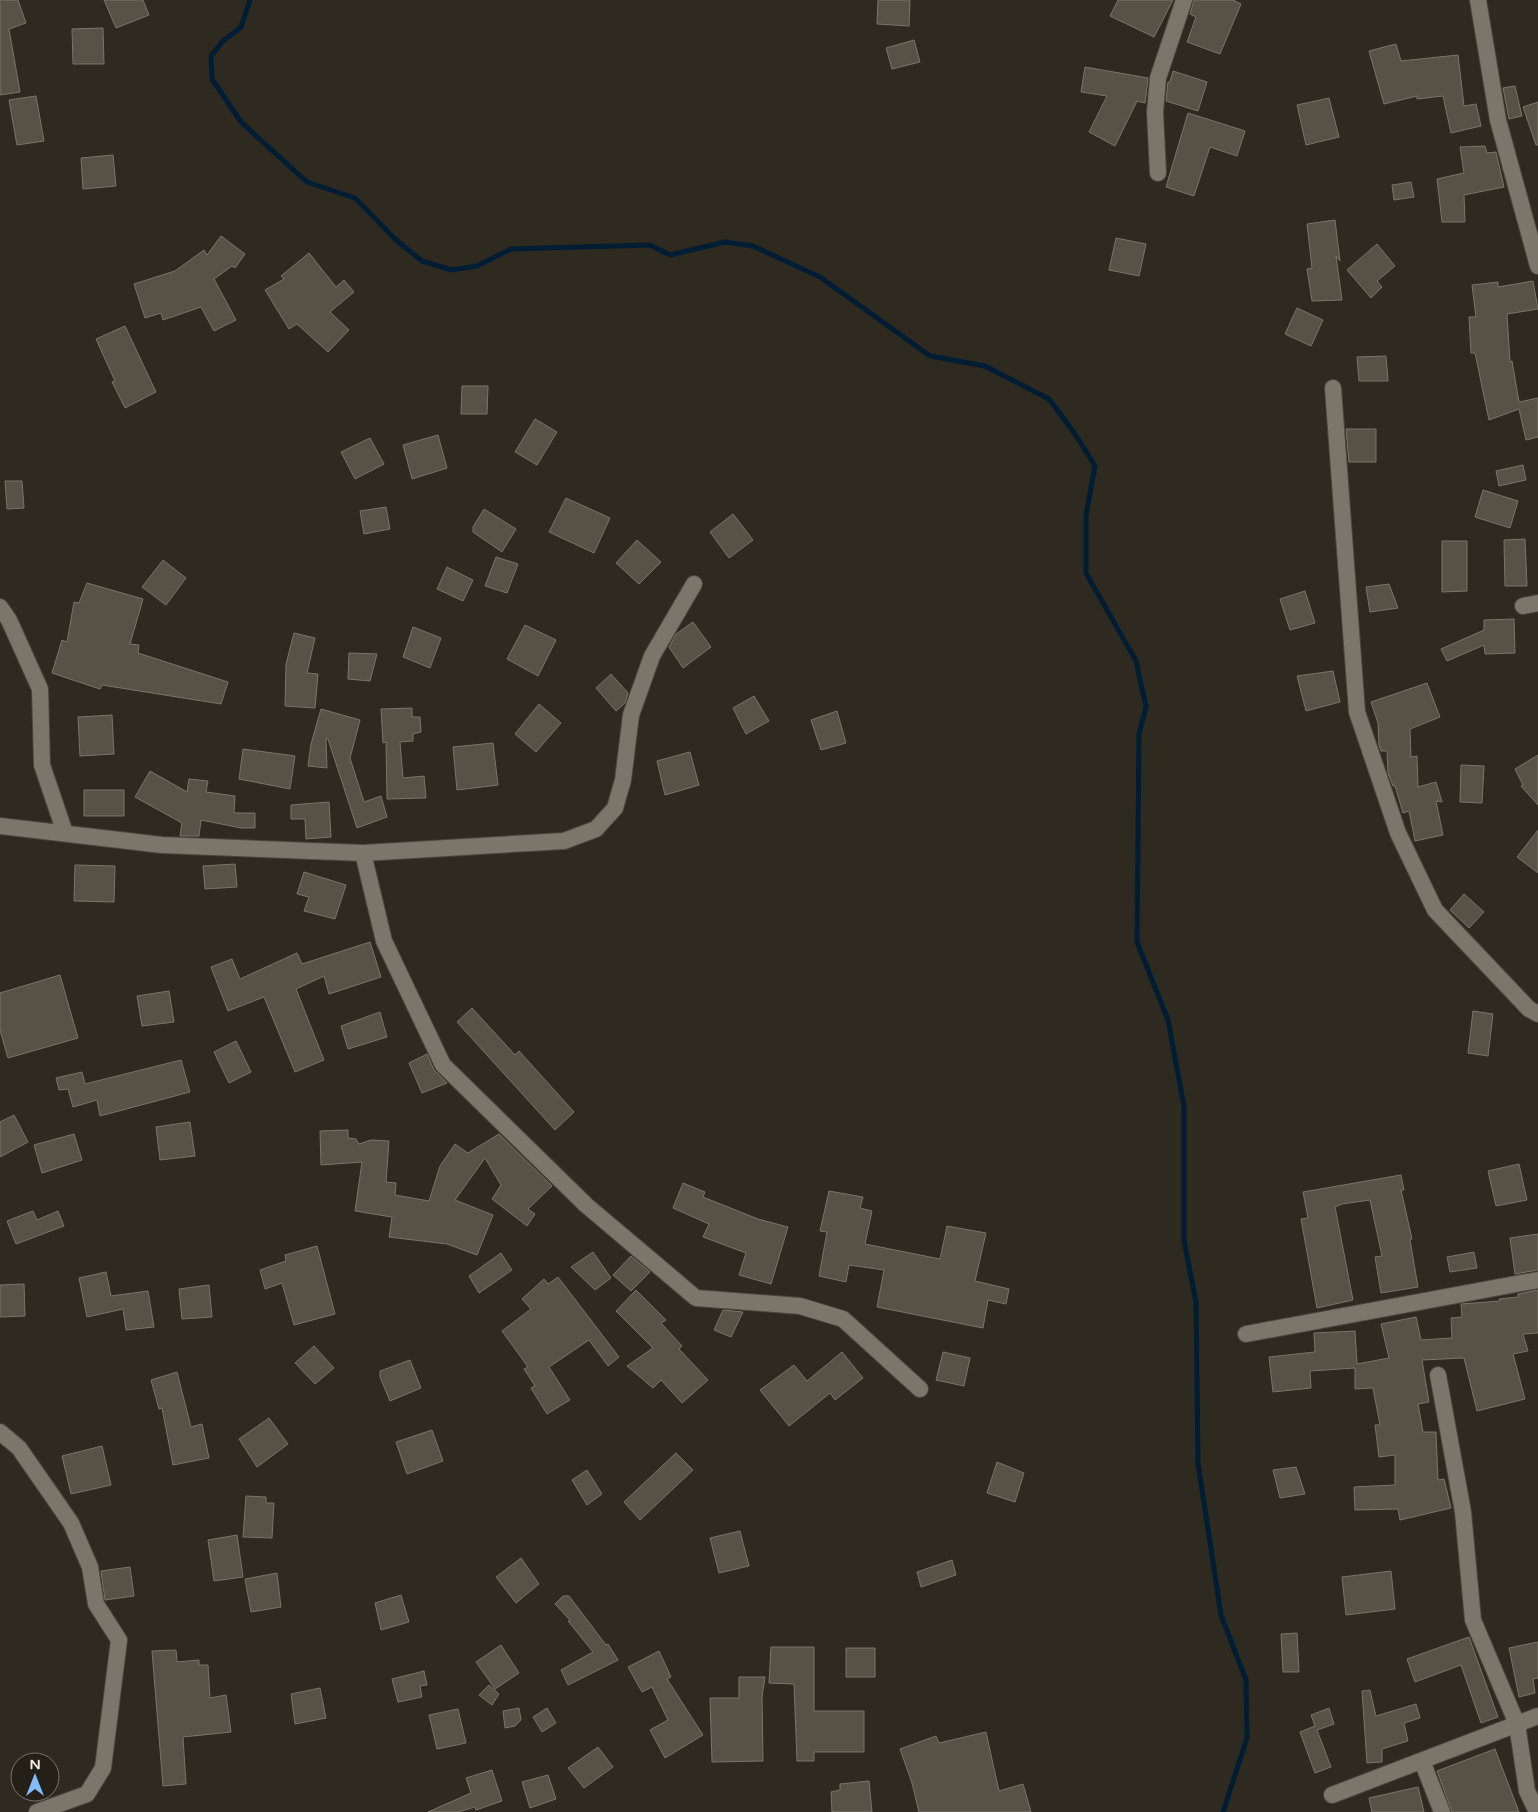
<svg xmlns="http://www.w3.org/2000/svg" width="1538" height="1812" font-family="'Varela Round',sans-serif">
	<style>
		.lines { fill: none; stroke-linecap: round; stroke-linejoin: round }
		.stream { stroke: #001d34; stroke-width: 5 }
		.building { fill: #575146; stroke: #7a7469 }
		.minor-casing { stroke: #4b473f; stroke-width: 18 }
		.minor { stroke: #7b756a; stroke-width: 16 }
	</style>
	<rect width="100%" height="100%" fill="#2f2a20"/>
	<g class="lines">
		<path class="stream" d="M250 0 241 27 222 42 211 56 212 79 241 122 307 182 355 198 396 240 422 261 452 270 477 266 511 249 650 245 670 255 725 242 753 246 820 277 930 356 985 366 1049 399 1075 434 1095 466 1086 515V573L1136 661 1146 707 1139 734 1137 942 1168 1020 1184 1106V1241L1196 1302 1198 1463 1221 1615 1246 1680 1247 1738 1223 1812"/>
	</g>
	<path class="building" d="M0 0H18L26 23 9 29 20 92 0 95Z
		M104 0H143L149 15 116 28Z
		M878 0H910L909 26 877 24Z
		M1118 0H1173L1154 37 1110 16Z
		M1194 0H1233L1241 4 1220 54 1187 42 1196 17 1190 14Z
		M103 28 104 64H73L72 29Z
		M914 40 920 62 892 69 886 48Z
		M1396 44 1401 61 1458 55 1464 106 1476 104 1481 126 1451 133 1443 96 1417 99V96L1384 104 1369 51Z
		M1085 67 1148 78 1145 103 1137 101 1115 146 1089 132 1107 96 1081 92Z
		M1173 71 1207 82 1198 111 1166 101 1168 82H1170Z
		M1515 86 1522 116 1509 119 1503 88Z
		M36 96 44 141 17 145 9 100Z
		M1329 98 1339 137 1306 145 1297 105Z
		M1538 102V145H1536L1523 107Z
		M1188 113 1245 131 1237 156 1210 147 1194 196 1166 187Z
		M1485 146 1487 153 1496 152 1504 187 1464 195 1465 222H1442L1437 179 1464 173 1460 147Z
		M113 155 116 186 83 189 81 158Z
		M1411 182 1414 197 1394 200 1392 185Z
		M1335 220 1340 261 1336 256 1342 300 1312 301 1307 269 1312 268 1307 224Z
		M221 236 245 254 235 268 232 266 214 279 236 320 214 331 201 307 163 320 161 313 145 318 134 284 175 271 204 250 207 255Z
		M1116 238 1146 244 1139 276 1109 270Z
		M1377 244 1395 266 1377 281 1382 287 1371 298 1347 270Z
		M309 253 336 287 344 280 354 292 330 312 349 330 328 352 297 324 289 329 265 290 284 279 281 276Z
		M1533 281 1538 309 1507 314 1510 362 1512 361 1519 402 1538 398V437L1526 440 1519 409 1489 420 1475 353H1471L1469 317H1476L1472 285 1498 282V287Z
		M1297 308 1323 320 1311 346 1285 334Z
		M125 326 156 392 125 408 112 382 115 381 96 339Z
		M1386 356 1388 381H1359L1357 357Z
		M462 386H488L487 414H461Z
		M535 419 557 432 537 465 515 452Z
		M1346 429H1376V462H1349Z
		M438 435 447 468 412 479 403 445Z
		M370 438 384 464 355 479 341 452Z
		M1523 465 1526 480 1499 486 1496 471Z
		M5 481H22L24 508 7 509Z
		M1483 490 1518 501 1510 528 1475 517Z
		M566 498 610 518 594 553 549 532Z
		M386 507 390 529 364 534 360 511Z
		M484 509 516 529 502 552 473 532V527Z
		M733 514 753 540 729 558 710 532Z
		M1525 539 1527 586H1505L1504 540Z
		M637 540 661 562 639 584 616 563Z
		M1442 541H1467V591L1442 592Z
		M496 557 518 564 507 593 485 586Z
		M163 560 186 578 166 605 142 587Z
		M447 567 473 580 463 601 437 589Z
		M87 583 143 599 130 644 139 645 138 653 228 682 221 704 102 685 100 689 52 673 62 640 67 642 74 602 79 603Z
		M1389 584 1398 608 1370 612 1366 587Z
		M1305 591 1315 623 1290 630 1280 599Z
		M1514 619 1515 653 1485 654 1484 645 1447 661 1441 649 1484 630V620Z
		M693 622 711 647 683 668 669 647 676 634Z
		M525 625 556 640 538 676 507 659Z
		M413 627 441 638 430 668 403 657Z
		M294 633 315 638 307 673 318 674 315 708 285 706 286 664Z
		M349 653 377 654 370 681 348 679Z
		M1333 671 1340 702 1306 711 1297 676Z
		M611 674 628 693 625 703 616 711 596 688Z
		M1427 683 1440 717 1410 729 1411 757 1417 756 1418 787 1436 782 1442 802 1436 801 1443 835 1415 841 1409 811 1403 813 1395 786H1393L1388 773 1387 751H1381L1379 745 1378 723 1371 702Z
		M754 696 769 721 746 734 733 708Z
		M539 704 561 723 536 752 515 734Z
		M412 708V717H420L421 732 413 734V741L400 742 403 778 424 776 426 798 387 799 386 742 383 743 381 709Z
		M321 709 360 720 350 758 364 802 381 796 387 817 357 828 328 739H326L327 768 308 766 311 744Z
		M837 711 846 743 821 750 811 720Z
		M112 715 114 754 80 756 78 717Z
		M493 743 498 785 457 790 453 747Z
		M243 749 295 756 290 789 239 779Z
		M690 752 699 785 665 795 657 761Z
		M1538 755V805L1521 786 1523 785 1515 769Z
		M1461 765 1484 766 1482 803 1460 802Z
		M150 771 187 792 189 779 208 781 206 792 235 796 234 813H255V828H241L201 820 199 836H180L182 823 135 797Z
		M84 790H124V816H84Z
		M329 802 331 837 306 839 305 819H291V805Z
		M1538 830V873L1517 857Z
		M235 864 237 887 205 889 203 866Z
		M75 865 115 866 114 902 74 901Z
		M304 872 346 885 335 919 304 911 309 897 297 894Z
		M1464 894 1484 912 1469 928 1450 910Z
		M370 942 381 977 329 994 324 976 296 989 324 1060 295 1072 264 997 228 1011 211 967 232 959 240 979 297 953 302 964Z
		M60 975 78 1038 8 1058 0 1030V993Z
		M169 991 174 1022 142 1026 137 996Z
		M472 1008 515 1055 519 1051 574 1112 555 1130 457 1022Z
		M1473 1011 1493 1014 1488 1056 1468 1053Z
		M380 1012 387 1037 348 1049 341 1026Z
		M236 1041 251 1072 229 1083 214 1052Z
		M427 1054 434 1070 447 1083 422 1093 409 1063Z
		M181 1060 190 1092 100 1116 97 1100 73 1107 68 1089 59 1090 56 1078 82 1072 85 1084Z
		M14 1115 28 1142 0 1157V1122Z
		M190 1122 195 1156 160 1160 156 1127Z
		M348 1130V1138L356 1139 359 1144 371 1140 389 1141 386 1182 396 1183 395 1195 429 1201 440 1166 455 1144 468 1153 499 1134 552 1186 528 1209 535 1214 527 1226 492 1199 501 1185 485 1158 455 1200 493 1215 477 1255 447 1244 389 1237 392 1217 355 1211 362 1162 321 1165 320 1131Z
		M74 1134 82 1160 42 1173 34 1145Z
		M1519 1164 1527 1200 1496 1206 1488 1171Z
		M1401 1175 1404 1190H1401L1412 1239 1410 1240 1418 1287 1381 1293 1375 1257 1382 1256 1370 1200 1342 1204 1335 1207 1353 1300 1317 1308 1301 1219 1308 1218 1303 1192Z
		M683 1183 705 1192 703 1197 758 1219 788 1227 771 1284 739 1275 746 1253 703 1237 709 1224 673 1208Z
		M829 1191 863 1197 860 1208 872 1211 865 1244 940 1259 947 1226 986 1233 975 1281 1009 1289 1006 1304 988 1300 983 1328 877 1307 884 1270 849 1265 846 1282 819 1276 827 1232 820 1231Z
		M33 1211 37 1220 58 1211 64 1226 16 1244 7 1221Z
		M1538 1234V1270L1515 1274 1510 1238Z
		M317 1246 335 1314 294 1325 282 1283 265 1289 260 1270 286 1261 285 1255Z
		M593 1252 611 1278 595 1290 571 1267Z
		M1474 1252 1477 1268 1450 1272 1447 1257Z
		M501 1253 512 1270 479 1293 469 1276Z
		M631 1256 650 1272 631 1291 613 1275Z
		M106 1272 111 1296 148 1291 154 1327 126 1330 123 1309 87 1317 79 1278Z
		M558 1277 619 1357 608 1366 589 1340 549 1367 570 1400 547 1414 531 1388 535 1386 524 1369 528 1367 502 1331 531 1309 522 1299 544 1279 548 1284Z
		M24 1284 25 1316 0 1317V1285Z
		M209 1285 212 1317 182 1319 179 1289Z
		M636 1290 666 1320 661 1323 682 1346 679 1349 708 1380 682 1403 661 1380 653 1388 627 1366 653 1348 616 1311Z
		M1538 1290V1333L1523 1334 1528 1351 1513 1354 1525 1399 1477 1411 1464 1358 1422 1360 1429 1402 1418 1404 1423 1432H1436L1438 1480 1444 1479 1451 1508 1400 1520 1398 1509 1355 1510 1354 1487 1395 1485V1455L1379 1457 1375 1425H1380L1373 1388 1355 1389V1368L1310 1371 1311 1388 1273 1392 1269 1357 1315 1352 1314 1333 1355 1331 1357 1364 1389 1358 1381 1324 1416 1317 1421 1340 1452 1338 1451 1318 1462 1317 1461 1304 1500 1301 1499 1299 1518 1297V1294Z
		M723 1310 743 1312 731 1337 714 1330Z
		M314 1346 334 1368 315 1384 295 1363Z
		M842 1352 863 1378 835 1400 830 1393 789 1426 760 1390 794 1365 807 1381Z
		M943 1352 970 1358 964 1386 936 1380Z
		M410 1360 421 1388 390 1401 380 1377V1371Z
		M177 1372 191 1427 202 1424 209 1458 173 1465 162 1408 159 1409 151 1380Z
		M269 1418 288 1444 257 1467 239 1439Z
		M432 1430 443 1461 407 1474 396 1442Z
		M102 1446 111 1485 71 1494 62 1456Z
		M676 1453 693 1470 640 1520 624 1502Z
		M997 1462 1024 1473 1015 1502 987 1493Z
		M1296 1467 1305 1494 1280 1498 1273 1470Z
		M587 1470 602 1494 587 1505 572 1480Z
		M246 1496 266 1497V1503H274L272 1538 243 1537Z
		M740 1531 749 1566 719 1573 710 1538Z
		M237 1535 243 1577 214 1581 208 1540Z
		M521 1558 539 1584 516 1603 496 1577Z
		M952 1560 956 1575 921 1587 917 1572Z
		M130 1567 134 1596 105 1600 101 1571Z
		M1391 1571 1395 1609 1346 1615 1342 1577Z
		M277 1573 281 1607 251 1612 245 1579Z
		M401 1595 409 1622 381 1630 375 1603Z
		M563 1596H569L606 1645 608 1644 618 1660 568 1685 561 1670 593 1652 568 1621 570 1620 555 1604Z
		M1297 1633 1299 1672H1283L1281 1634Z
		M1469 1637 1498 1717 1481 1723 1461 1665 1415 1682 1407 1659Z
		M1538 1642V1678L1533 1679 1535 1693 1519 1697 1509 1648Z
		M501 1645 519 1673 495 1689 476 1662Z
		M771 1647H814V1711H864V1752H814V1761H797L794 1684 769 1683Z
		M846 1648H875V1677H846Z
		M176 1650 177 1662 199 1660V1665H208L210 1698 226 1695 231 1732 183 1737 186 1784 163 1786 152 1651Z
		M659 1651 671 1677 667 1679 703 1735 665 1758 650 1730 668 1720 652 1687 642 1692 628 1667Z
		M424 1671 427 1685 420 1686 422 1697 398 1702 392 1679Z
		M739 1677H765L762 1697 763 1761 712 1762 710 1698H739Z
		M489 1685 499 1694 492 1705 479 1695Z
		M320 1688 326 1718 295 1724 291 1694Z
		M1370 1690 1376 1716 1416 1704 1420 1718 1404 1723 1408 1741 1382 1749V1762L1367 1763 1362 1691Z
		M519 1708 521 1720 515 1726 505 1728 503 1711Z
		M547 1708 556 1723 542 1732 533 1717Z
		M1329 1708 1334 1724 1317 1730 1331 1767 1315 1773 1300 1732 1315 1726 1311 1715Z
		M458 1709 466 1743 437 1749 429 1715Z
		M986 1732 999 1791 1023 1784 1031 1812H919L912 1783 900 1749 936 1736 939 1743Z
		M598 1747 613 1767 584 1788 568 1768Z
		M1495 1749 1519 1812H1452L1437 1771Z
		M492 1770 502 1801 476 1810 475 1807 458 1812H428L471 1793 466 1778Z
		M548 1775 556 1799 530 1808 522 1782Z
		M869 1781 872 1812H832L831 1792 840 1790V1784Z
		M1418 1787 1424 1812H1372L1369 1798Z"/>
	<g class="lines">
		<defs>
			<path id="minor" d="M1478 0 1498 120 1538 266
				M1158 173 1155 112 1158 78 1184 0
				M1333 388 1357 712 1398 833 1435 910 1529 1009 1538 1014
				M1523 606 1538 603
				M0 607 9 620 40 689 42 765 65 833
				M0 826 162 845 363 853 564 841 596 829 615 808 623 780 631 715 652 656 694 584
				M363 853 384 941 443 1065 586 1205 696 1298 800 1306 843 1319 920 1389
				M1246 1334 1538 1280
				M1438 1375 1463 1512 1473 1620 1517 1724 1527 1791 1537 1812
				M0 1432 19 1448 71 1523 90 1567 96 1604 119 1640 103 1768 87 1794 37 1812
				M1422 1761 1442 1812
				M1332 1795 1538 1716"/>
		</defs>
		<use href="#minor" class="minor-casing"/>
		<use href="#minor" class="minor"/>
	</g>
	<g transform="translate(35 1777)"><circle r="24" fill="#252017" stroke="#77726b"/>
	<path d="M0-4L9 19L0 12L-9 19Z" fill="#83bcfb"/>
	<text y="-8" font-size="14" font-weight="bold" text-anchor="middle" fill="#f1eee8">N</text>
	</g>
</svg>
